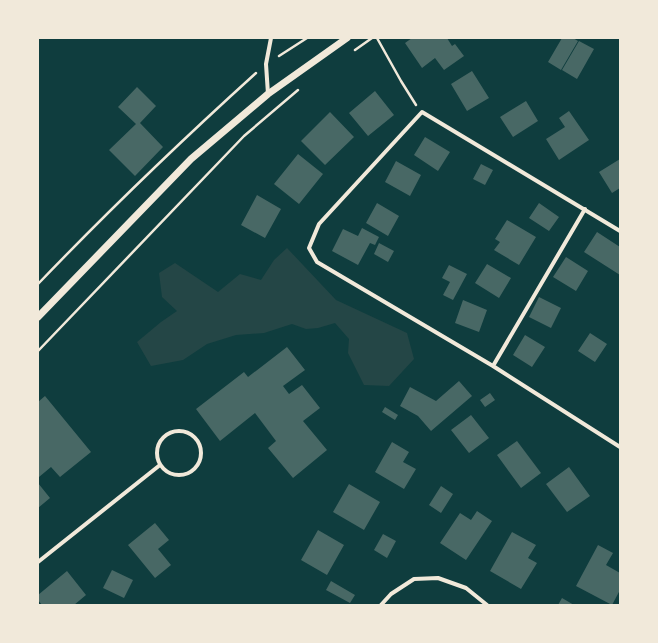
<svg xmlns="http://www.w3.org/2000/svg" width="658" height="643" font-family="'Public Sans',sans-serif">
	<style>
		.green { fill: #244646 }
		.building { fill: #486865 }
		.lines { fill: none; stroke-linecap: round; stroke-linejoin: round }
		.path { stroke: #f1e9da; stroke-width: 2.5 }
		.minor { stroke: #f1e9da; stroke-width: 4 }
		.tertiary { stroke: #f1e9da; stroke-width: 7 }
	</style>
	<rect width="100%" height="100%" fill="#0f3d3e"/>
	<path class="green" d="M287 248 336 300 407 333 414 359 389 386 364 385 348 353 349 339 335 323 318 328 306 329 292 324 264 333 236 335 207 344 183 360 151 366 137 342 161 322 177 311 162 297 159 273 175 263 218 292 240 274 261 280 274 260Z"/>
	<path class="building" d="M412 38H447L452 46 455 44 464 56 444 70 435 58 422 68 405 43Z
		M562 38H573L578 41 561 70 548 62Z
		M579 41 594 49 577 79 562 70Z
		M472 71 489 98 467 111 451 84Z
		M137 87 156 106 140 123 163 147 135 176 109 150 136 124 118 107Z
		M375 91 394 115 368 136 349 113Z
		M526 101 538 121 513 137 500 117Z
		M569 111 589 140 559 160 546 139 565 127 559 118Z
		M330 112 354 137 325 165 301 141Z
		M425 137 450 152 438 171 414 155Z
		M298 154 323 174 299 204 274 184Z
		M620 159V188L612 193 599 172Z
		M396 161 421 175 410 196 385 182Z
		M481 164 493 170 485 185 473 179Z
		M257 195 281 209 265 238 241 225Z
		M377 203 399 216 388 236 366 223Z
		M539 203 559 217 549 231 529 218Z
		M507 220 536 237 519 265 494 250 500 242 495 239Z
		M362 228 379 237 375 245 370 243 358 265 332 251 343 229 358 236Z
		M597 232 620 247V275L584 252Z
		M379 243 394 251 388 262 374 254Z
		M566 257 588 271 576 291 553 277Z
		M487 264 511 278 499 298 475 283Z
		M449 265 467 274 453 300 443 295 450 282 442 278Z
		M539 297 561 308 551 328 529 317Z
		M463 300 487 310 479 332 455 323Z
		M590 333 607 344 595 362 578 351Z
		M525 335 545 347 532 367 513 355Z
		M287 347 305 370 283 386 289 394 302 385 320 408 303 421 327 450 293 478 268 448 276 441 255 413 220 441 196 409 244 372 248 377Z
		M459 381 472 396 431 431 418 416 400 406 410 387 436 401Z
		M490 393 495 400 485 407 480 400Z
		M45 396 91 452 60 477 51 467 39 477 38 476V402Z
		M385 407 398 415 395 420 382 412Z
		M471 415 489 438 469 453 451 430Z
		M517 441 541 473 521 488 497 455Z
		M392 442 409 452 403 462 416 469 404 489 375 472Z
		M569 467 590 496 567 512 546 484Z
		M38 483 50 498 38 508Z
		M349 484 380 502 364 530 333 512Z
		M441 486 453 494 441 513 429 505Z
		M477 511 492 521 466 560 440 543 460 513 471 520Z
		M155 523 169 540 158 549 171 565 155 578 128 545Z
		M318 530 344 545 327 575 301 560Z
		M512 532 536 545 528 558 537 563 521 589 490 571Z
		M383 534 396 541 387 558 374 550Z
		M598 545 613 553 606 565 620 573V590L612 605 576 586Z
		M112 570 133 580 124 598 103 588Z
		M67 571 86 595 74 605H42L38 600V595Z
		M331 581 355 595 350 603 326 590Z
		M562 598 574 605H558Z"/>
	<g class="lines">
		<path class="path" d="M377 38 401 81 416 105
			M355 50 372 38
			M279 56 307 38
			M38 284C108 211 181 141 256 73
			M38 351 244 136 298 90"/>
		<path class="minor" d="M268 94 266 64 271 38
			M620 231 422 112 319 224 309 248 317 262 493 366 620 447
			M493 366 585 209
			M157 453a22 22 0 1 1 44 0a22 22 0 1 1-44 0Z
			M38 562 160 465
			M381 605 391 594 414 579 438 578 466 588 487 605"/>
		<path class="tertiary" d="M38 317 191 159 268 94 347 38"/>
	</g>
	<rect width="658" height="643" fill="none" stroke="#f1e9da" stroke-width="78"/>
</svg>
